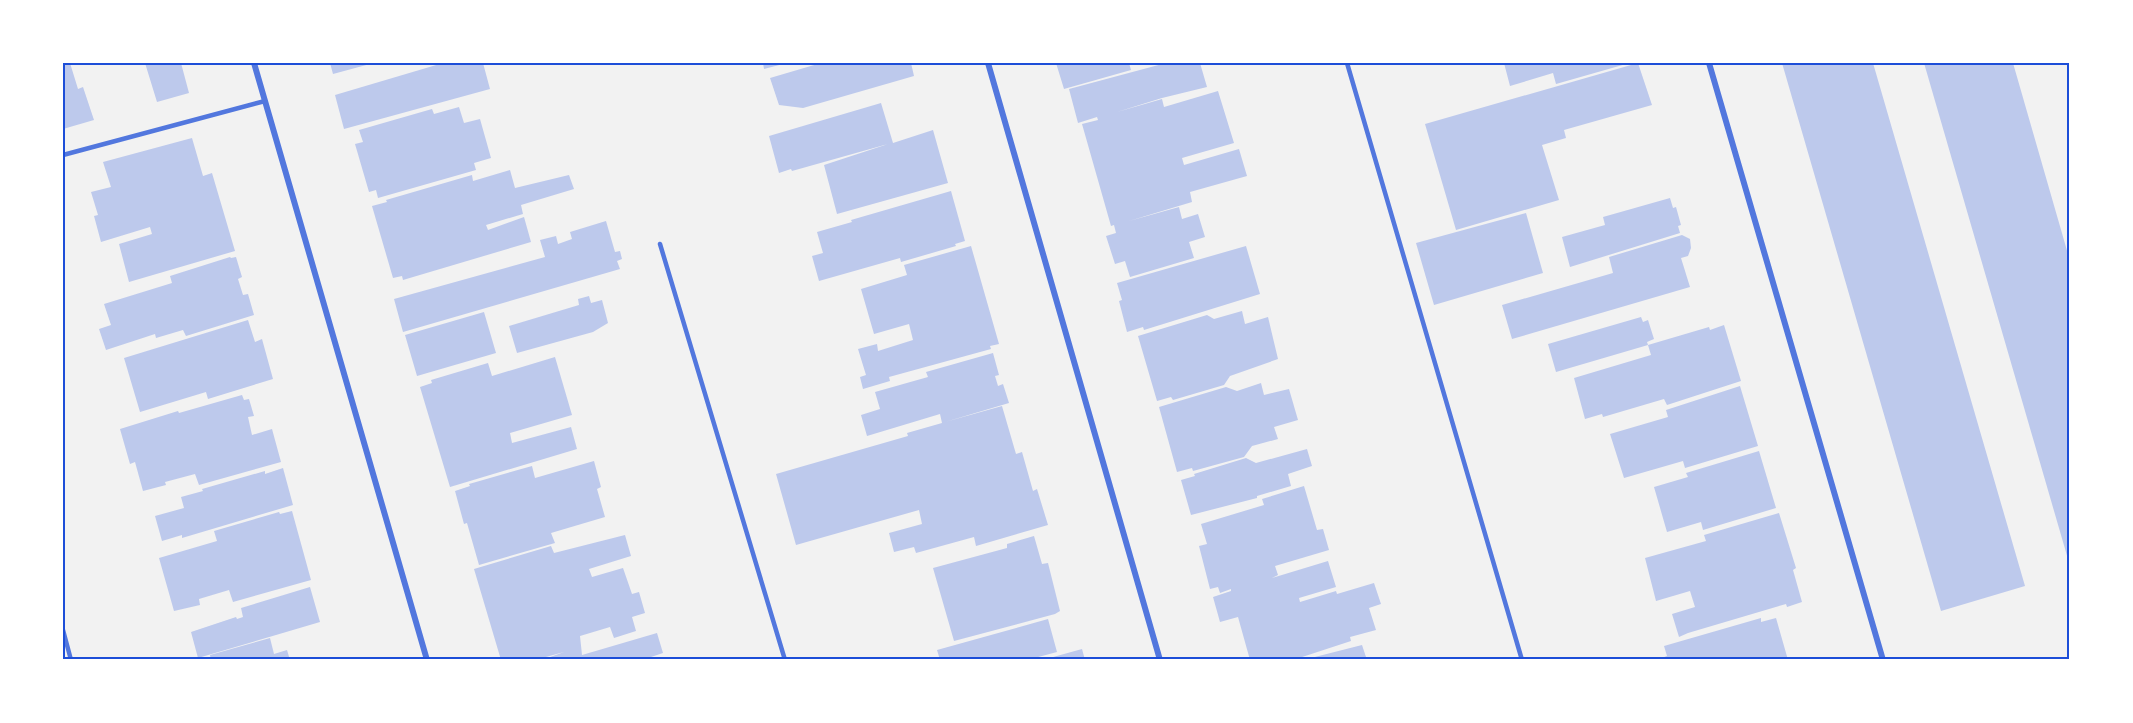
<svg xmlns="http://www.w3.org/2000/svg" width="2133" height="723" font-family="Rubik,sans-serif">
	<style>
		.building { fill: #bdc9ec }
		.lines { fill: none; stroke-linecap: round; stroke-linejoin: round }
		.service { stroke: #5277de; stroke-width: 4.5 }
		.minor { stroke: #5277de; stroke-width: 6 }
		.neatline { fill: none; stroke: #1d4ed8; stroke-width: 2 }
	</style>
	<rect width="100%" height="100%" fill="#f2f2f2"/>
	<path class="building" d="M63 63H70L78 89 83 87 94 120 63 129Z
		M145 63H181L189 93 157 102Z
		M330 63H370V64L333 74Z
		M443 63H483L490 89 344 129 335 95Z
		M763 63H783V64L764 69Z
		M821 63H911L914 76 803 108 779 105 770 78Z
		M1056 63H1129L1131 70 1064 89Z
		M1166 63H1200L1207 87 1162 98 1117 112 1162 99 1164 107 1218 91 1234 143 1182 158 1184 165 1239 149 1247 176 1190 192 1192 202 1129 221 1179 207 1182 219 1198 214 1205 237 1189 242 1194 258 1130 277 1125 261 1115 264 1106 236 1116 233 1114 225 1111 226 1082 124 1098 120 1097 117 1078 123 1069 89Z
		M1504 63H1626V64L1556 84 1553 73 1510 86Z
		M1638 63 1652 105 1564 130 1566 138 1542 145 1559 200 1456 230 1425 124Z
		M1782 63H1873L2025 586 1941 611Z
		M1924 63H2013L2070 261V566Z
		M881 103 893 143 933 130 948 183 837 214 824 165 888 144 792 171 791 169 779 173 769 136Z
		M459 107 464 123 480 119 491 158 474 163 476 170 378 198 376 190 369 192 355 144 363 142 359 130 432 109 434 114Z
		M192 138 203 176 212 173 235 251 129 282 119 244 152 234 150 227 101 242 94 216 98 215 91 192 111 187 103 162Z
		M510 170 515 188 569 175 574 189 521 205 523 214 486 225 488 230 524 217 531 242 403 280 402 276 393 278 372 206 387 202 386 200 472 175 473 181Z
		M951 191 965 241 955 244 956 246 901 262 900 258 819 281 812 256 823 253 817 232 852 222 851 220Z
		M1670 198 1673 208 1676 207 1681 225 1678 226 1680 233 1570 267 1562 237 1605 225 1603 217Z
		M1526 213 1543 273 1434 305 1416 243Z
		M606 221 615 252 620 251 622 259 617 261 620 269 403 332 394 299 545 257 540 240 556 236 558 244 572 239 570 232Z
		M1682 235 1690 239 1691 248 1688 256 1681 258 1690 287 1512 339 1502 305 1613 273 1609 257Z
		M971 246 999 344 990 346 991 349 889 377 890 381 863 389 860 377 866 375 858 349 877 344 878 351 913 340 909 324 874 334 861 289 907 275 904 265Z
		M1246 246 1260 294 1144 330 1143 327 1127 332 1119 301 1122 300 1117 283Z
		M230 257 231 258 236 257 242 277 238 279 243 295 248 294 254 315 186 336 183 330 156 338 155 334 106 350 99 329 111 325 104 304 172 283 170 276Z
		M589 296 591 303 602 300 608 323 593 332 517 353 509 326 579 305 578 299Z
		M1242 311 1245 324 1268 317 1278 359 1230 376 1224 385 1173 400 1171 397 1157 401 1138 336 1207 315 1214 319Z
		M484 312 496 353 417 376 405 335Z
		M1641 317 1643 322 1648 320 1654 339 1647 342 1648 345 1709 327 1710 330 1724 325 1741 381 1667 405 1664 399 1603 417 1602 414 1585 419 1574 378 1651 355 1648 345 1556 372 1548 344Z
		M248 320 255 342 262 339 273 379 208 399 206 392 140 412 124 358Z
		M993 353 999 375 995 376 998 386 1003 384 1009 403 945 422 1002 406 1016 454 1022 452 1033 491 1037 489 1048 525 976 546 974 537 916 553 914 547 894 552 889 533 922 524 919 510 796 545 776 474 908 436 907 433 942 423 940 414 867 436 861 415 880 409 875 392 928 377 926 372Z
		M555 357 572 415 510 433 512 443 571 427 577 449 450 487 420 387 432 383 431 380 488 363 492 376Z
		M1261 383 1264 395 1289 389 1298 420 1274 427 1278 439 1252 446 1244 457 1193 471 1192 468 1177 472 1159 407 1226 387 1237 391Z
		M1740 386 1758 446 1685 468 1683 461 1624 478 1610 434 1668 417 1666 410Z
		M242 395 244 400 249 399 254 416 248 417 252 435 272 429 281 462 199 485 195 474 165 482 166 485 143 491 135 462 130 464 120 429 178 411 179 413Z
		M1307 449 1312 466 1288 474 1291 486 1257 496V498L1191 515 1181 480 1195 476 1194 474 1246 458 1256 463Z
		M1759 451 1776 508 1703 530 1701 522 1667 532 1654 487 1688 477 1686 473Z
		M594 461 601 487 597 489 605 517 551 533 555 543 479 565 467 523 464 524 455 491 470 486 469 484 532 466 535 478Z
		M283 468 293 505 182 538V535L162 541 155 516 184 508 181 497 203 491 202 489 265 471V474Z
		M1304 486 1317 530 1323 529 1329 550 1275 566 1278 575 1272 578 1328 561 1336 587 1299 598 1300 602 1336 591 1337 594 1374 583 1381 604 1369 608 1376 630 1350 637 1351 641 1293 660H1250L1238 617 1220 622 1213 597 1231 591V589L1220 593 1218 587 1210 589 1199 546 1207 544 1201 524 1264 505 1262 499Z
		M292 511 311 580 233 602 229 590 199 599 200 605 174 611 159 558 217 541 214 531 279 512 280 514Z
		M1779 513 1796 568 1793 570 1802 602 1787 607 1786 604 1688 633 1679 637 1672 614 1695 607 1690 591 1656 601 1645 558 1706 541 1704 535Z
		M625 535 631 556 589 569 592 577 623 568 632 594 639 592 645 613 632 617 636 631 614 638 610 627 580 636 582 655 657 633 663 653 648 658 649 660H542L564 652 535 660H501L474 569 551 546 554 553Z
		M1034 536 1042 564 1048 563 1060 611 1055 614 954 641 933 568 1007 548V544Z
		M310 587 320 622 198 658 191 632 236 617 237 619 243 617 241 608Z
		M1761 618V622L1776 618 1788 660H1656L1667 656 1664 646Z
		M1048 619 1057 652 1027 660H940L937 650Z
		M270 638 274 654 287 650 290 660H211L210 655Z
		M1362 645 1367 660H1308L1307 659Z
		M1082 649 1085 660H1046V659Z"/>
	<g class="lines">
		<path class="service" d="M1347 63 1522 660
			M63 155 265 101
			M660 244 785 660
			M63 630 71 660"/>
		<path class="minor" d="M254 63 427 660
			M988 63 1160 660
			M1709 63 1883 660"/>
	</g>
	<rect width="2133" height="723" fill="none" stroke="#ffffff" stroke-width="129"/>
	<rect x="64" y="64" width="2004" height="594" class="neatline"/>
</svg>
